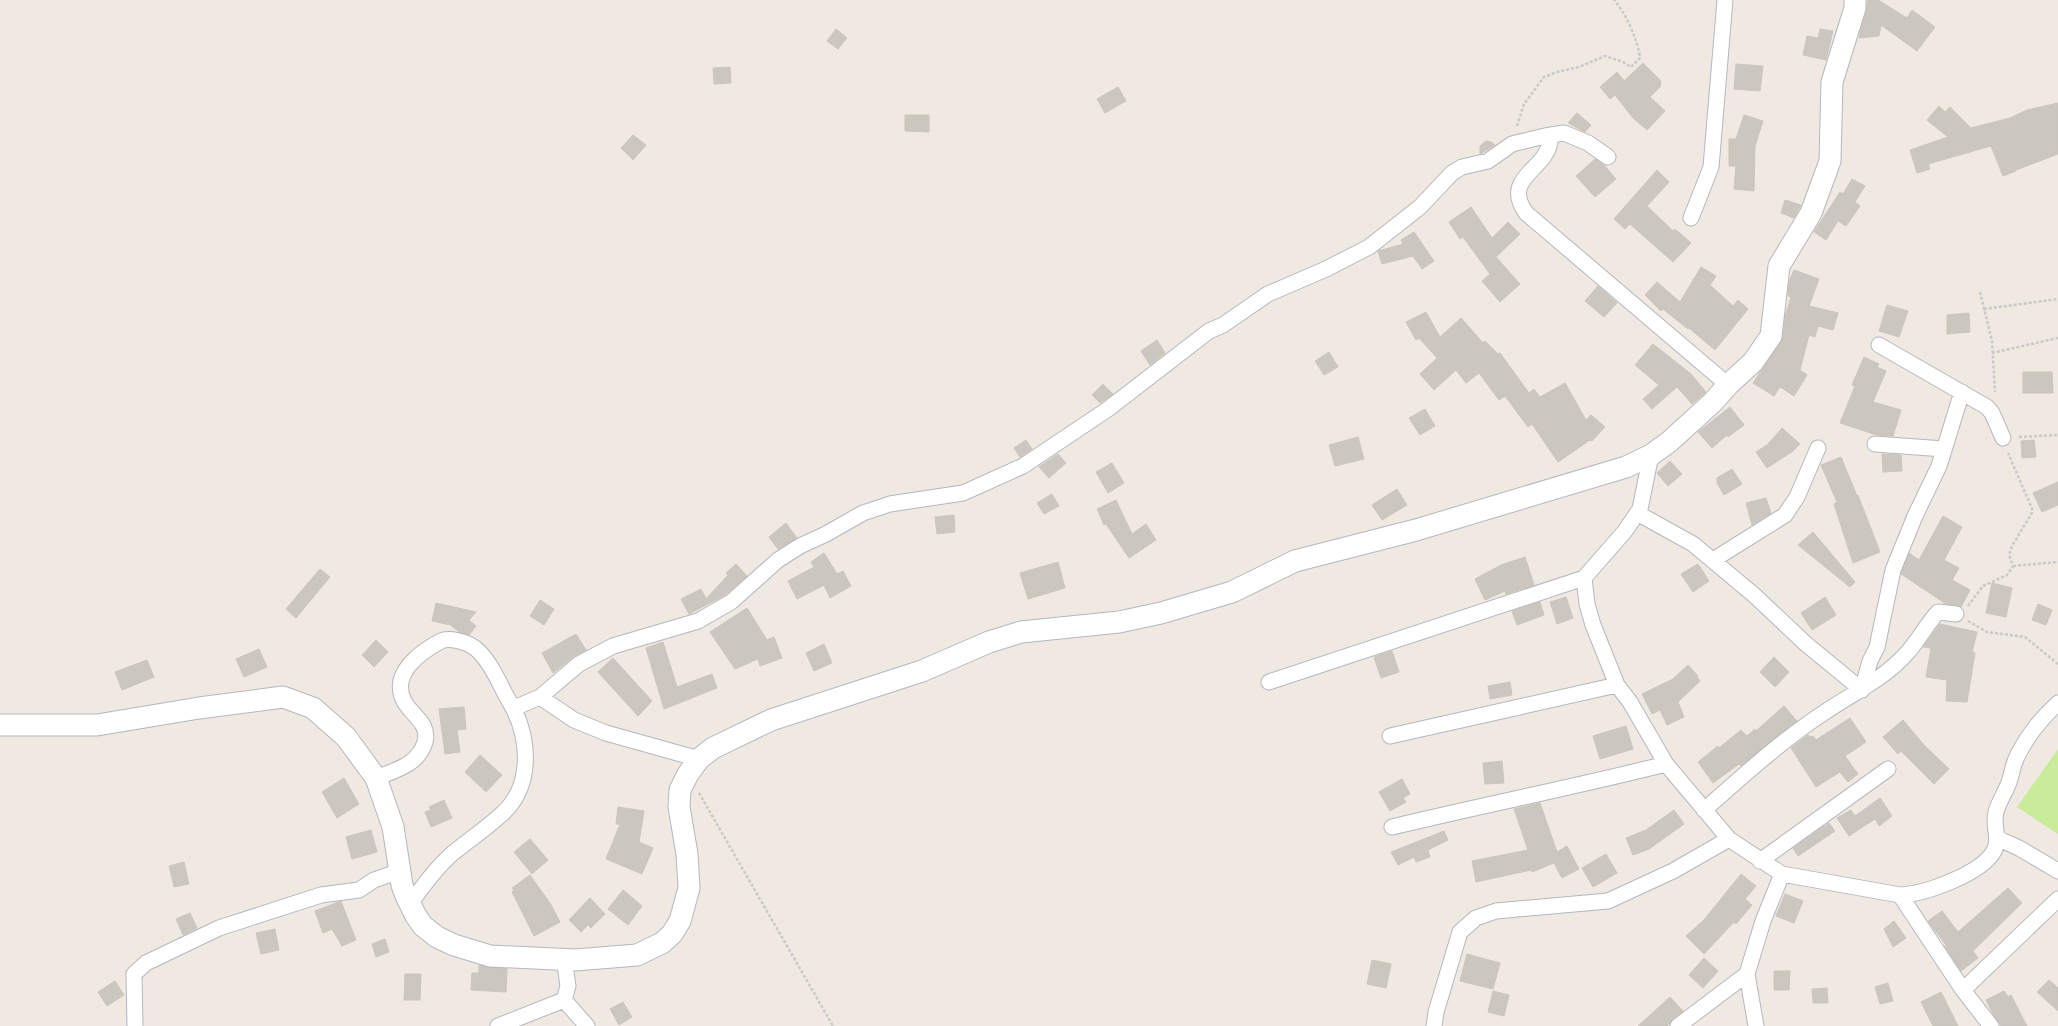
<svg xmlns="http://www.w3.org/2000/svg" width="2058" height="1026" font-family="Overpass,sans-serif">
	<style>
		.pitch { fill: #c9ec9a }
		.building { fill: #cbc7bf; stroke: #cbc5ba }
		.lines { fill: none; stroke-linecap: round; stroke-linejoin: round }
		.street-casing { stroke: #b4b7c1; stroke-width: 17 }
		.secondary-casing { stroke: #b4b7c1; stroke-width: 23 }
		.path { stroke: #c9c9c9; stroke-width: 2.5; stroke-dasharray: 3 2; stroke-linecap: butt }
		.street { stroke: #fff; stroke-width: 15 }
		.secondary { stroke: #fff; stroke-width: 21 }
	</style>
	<rect width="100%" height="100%" fill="#efe9e1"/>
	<path class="pitch" d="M2058 749V834L2017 807Z"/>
	<path class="building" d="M1868 0H1878L1907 18 1912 10 1935 27 1917 51 1881 25 1879 36 1859 38Z
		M836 29 847 38 838 49 827 41Z
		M1820 29 1833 31 1826 60 1803 55 1807 36 1818 38Z
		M1643 63 1661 81 1660 87 1650 97 1665 111 1647 130 1633 118 1615 95 1610 99 1600 87 1617 72 1624 81Z
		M1736 64 1763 66 1760 91 1734 89Z
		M730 67 731 83 714 84 713 68Z
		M1118 87 1126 101 1105 113 1097 99Z
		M2058 103V154L2016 170V171L2003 176 1991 146 1928 164 1930 169 1917 173 1910 150 1948 137 1927 120 1939 106 1945 112 1950 107 1971 128 2010 118 2027 110Z
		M1577 113 1591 125 1585 132 1568 123Z
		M905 115H929V132L905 131Z
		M1744 115 1763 121 1755 146 1754 191 1734 189 1736 166H1729V139H1736Z
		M633 135 646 145 633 160 621 148Z
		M1486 141 1491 142 1495 145 1480 154V146Z
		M1595 159 1604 165 1616 179 1595 197 1576 176Z
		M1657 170 1669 182 1647 206 1673 231 1675 229 1691 243 1673 262 1630 224 1625 229 1614 219Z
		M1852 179 1865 186 1855 202 1860 206 1846 226 1838 221 1826 240 1814 232 1840 192 1843 194Z
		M1785 200 1801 205 1794 218 1781 213Z
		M1471 207 1492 238 1508 222 1520 234 1496 257 1520 284 1500 302 1482 281 1490 274 1463 237 1460 239 1449 222Z
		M1414 232 1434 261 1422 269 1413 256 1382 264 1378 251 1403 244 1401 240Z
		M1701 267 1716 276 1710 285 1733 306 1738 300 1748 309 1715 350 1689 328 1688 329 1663 309 1661 311 1645 295 1657 282 1680 302Z
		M1794 270 1819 279 1809 306 1838 313 1833 330 1818 326 1815 337 1809 335 1800 370 1807 375 1794 396 1780 387 1774 396 1753 383 1783 338 1785 317 1791 297 1788 296 1789 282Z
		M1598 286 1617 303 1604 317 1585 301Z
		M1887 305 1908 311 1899 337 1879 331Z
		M1426 312 1440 337 1461 318 1483 343 1485 341 1498 354 1500 353 1529 393 1534 389 1540 397 1565 383 1586 420 1591 415 1605 427 1592 441 1590 440 1558 462 1532 424 1528 427 1505 396 1499 400 1479 373 1466 383 1456 370 1434 390 1420 374 1437 358 1419 338 1416 340 1406 322Z
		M1969 313 1970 332 1947 334V315Z
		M1157 340 1165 353 1150 365 1141 351Z
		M1653 344 1691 374 1706 392 1692 404 1677 387 1652 409 1643 399 1659 385 1635 365Z
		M1329 352 1338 367 1324 375 1315 361Z
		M1864 357 1879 364 1877 367 1886 371 1873 402 1901 410 1893 436 1877 435 1840 423 1855 386 1852 385Z
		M2023 372H2052L2053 393H2023Z
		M1103 384 1113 394 1100 403 1092 395Z
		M1730 407 1744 425 1728 437 1727 435 1712 448 1698 432Z
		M1425 409 1435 426 1420 435 1409 418Z
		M1782 428 1800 444 1793 451 1767 468 1756 452 1767 445Z
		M1358 437 1364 459 1335 466 1329 445Z
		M1026 440 1032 449 1020 457 1014 448Z
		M2034 440 2036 457 2022 458 2021 441Z
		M1058 454 1066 463 1049 478 1039 467Z
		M1882 454 1901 455 1902 471 1883 472Z
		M1841 457 1857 496 1858 495 1880 552 1853 563 1834 504 1837 502 1821 465Z
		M1670 461 1682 474 1668 486 1657 473Z
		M1112 463 1124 483 1108 493 1096 472Z
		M1732 469 1742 484 1724 495 1717 483V478Z
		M2058 482V505L2042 512 2033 493Z
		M1397 489 1407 505 1382 520 1372 505Z
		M1052 494 1059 506 1044 514 1037 503Z
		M1766 498 1771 513 1752 525 1746 503Z
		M1116 500 1132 534 1146 524 1156 540 1129 558 1106 524 1104 525 1097 509Z
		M954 515 955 532 937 534 935 517Z
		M1943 516 1962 527 1944 560 1959 568 1952 580 1970 590 1961 607 1946 604 1901 574 1909 553 1919 560Z
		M786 523 797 538 778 549 769 537Z
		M1813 532 1855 582 1850 587 1798 545Z
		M824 553 837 574 843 571 851 586 830 598 824 585 797 599 788 581 814 567 811 562Z
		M1525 557 1534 585 1506 594 1505 591 1485 600 1475 579 1501 565Z
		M1058 562 1065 588 1028 599 1020 573Z
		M736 564 747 576 725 595 689 614 681 599 701 589 706 599 728 575 726 573Z
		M1698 564 1709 581 1693 592 1681 574Z
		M320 569 330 577 296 618 286 609Z
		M1992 583 2012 588 2006 617 1986 613Z
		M1566 597 1573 618 1557 624 1550 602Z
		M1825 597 1836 615 1812 630 1801 613Z
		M540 600 554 609 544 625 530 616Z
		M1540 602 1544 615 1517 625 1512 611Z
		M436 603 476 612 469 620 476 626 469 635 459 632 451 625 432 621Z
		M2038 604 2052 610 2046 625 2032 620Z
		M747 608 767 640 774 637 782 658 760 666 758 659 735 669 710 632Z
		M1940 624 1977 632 1972 652 1975 653 1967 702 1946 701 1947 680 1926 677 1931 648 1923 647Z
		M576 634 586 650 573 657 553 673 542 653Z
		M376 640 388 652 374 667 362 655Z
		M663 642 677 687 712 674 717 688 664 709 646 648Z
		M824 644 832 663 814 671 806 653Z
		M259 649 267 667 244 677 236 659Z
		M1392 651 1399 672 1381 678 1374 657Z
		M1774 657 1789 672 1775 687 1760 672Z
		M613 658 652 701 638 716 598 672Z
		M147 660 154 677 122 690 115 672Z
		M1688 665 1698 676 1697 677 1700 681 1678 702 1684 717 1667 725 1660 710 1652 714 1642 694 1673 679Z
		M1510 682 1512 695 1490 699 1488 686Z
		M1784 706 1797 721 1741 766 1739 764 1713 783 1698 762 1718 746 1719 748 1741 730 1747 736 1755 729 1756 731Z
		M464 707 466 729 457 730 460 752 445 754 439 709Z
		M1850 718 1866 742 1845 756 1858 774 1848 782 1840 772 1816 787 1791 748 1808 735 1811 737 1813 736 1816 740Z
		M1903 720 1924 745 1949 769 1934 784 1901 751 1898 754 1883 737Z
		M1626 726 1633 749 1600 759 1593 736Z
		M480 755 502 775 486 792 465 772Z
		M1502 761 1504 783 1485 784 1483 763Z
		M344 778 359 804 337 818 322 792Z
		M1402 779 1410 794 1403 798 1406 802 1390 811 1379 792Z
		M1880 798 1892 816 1879 826 1875 819 1849 836 1837 818 1851 810 1855 816Z
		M444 800 452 818 431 827 425 812 431 810 429 807Z
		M1540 803 1557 852 1567 846 1579 869 1562 878 1554 863 1532 872 1531 870 1476 882 1472 861 1528 850 1514 809Z
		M618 807 644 811 639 842 653 848 642 874 606 859 620 824H616Z
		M1674 810 1684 824 1649 849 1633 855 1626 838 1646 830Z
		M1829 823 1835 831 1798 856 1793 848Z
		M371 830 377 852 352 859 346 837Z
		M1444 831 1448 840 1428 850 1430 857 1416 862 1414 857 1398 865 1391 852Z
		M530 839 548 860 532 874 514 852Z
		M1606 854 1617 873 1593 887 1582 868Z
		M184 862 189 884 174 887 169 866Z
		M1741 874 1756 886 1745 899 1752 905 1736 924 1734 922 1704 954 1686 936 1704 920Z
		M530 875 550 903 560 922 534 936 512 892 514 890 512 888Z
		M2008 888 2022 903 1973 951 1978 958 1961 971 1945 947 1946 945 1928 921 1942 911 1958 932Z
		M623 890 642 906 628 925 608 909Z
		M1785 894 1803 901 1794 923 1776 916Z
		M590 898 605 914 591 928 588 925 581 932 569 920Z
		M341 901 356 940 342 946 332 929 323 933 315 911Z
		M190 913 197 928 183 935 176 919Z
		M1894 921 1906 938 1893 947 1884 929Z
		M275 929 279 950 261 954 256 933Z
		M385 939 389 952 376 957 372 944Z
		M1467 954 1500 963 1493 989 1460 981Z
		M1704 958 1718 971 1703 988 1689 975Z
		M1372 960 1391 964 1386 988 1367 984Z
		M479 965 507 969 506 992 471 990 472 973H479Z
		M1774 971H1790L1789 990H1774Z
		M405 974H421L420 1000H404Z
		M2049 980 2058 988V1011L2037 992Z
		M115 981 124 995 107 1006 98 992Z
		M1888 983 1893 1001 1880 1004 1875 987Z
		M1827 988 1828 1003H1813L1812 989Z
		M1493 991 1509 995 1504 1016 1488 1012Z
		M2004 991 2008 997 2011 995 2027 1026H2001L1993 1014 1986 1000Z
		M1941 992 1958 1026H1933L1921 1002Z
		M1670 997 1683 1011 1673 1019 1669 1024 1667 1026H1638Z
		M623 1002 632 1017 619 1025 610 1009Z"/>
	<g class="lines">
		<defs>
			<path id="street" d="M1545 136 1564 133 1588 143 1608 157
				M1691 218 1711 167 1725 0
				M1879 345 1987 407 1992 413 2003 438
				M1875 444 1944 449
				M1651 455 1640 509 1625 531 1584 578 1587 604 1593 625 1617 685 1630 702 1666 764 1729 839 1782 874 1900 895C1925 894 1981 874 1994 851 2001 838 1992 826 1996 812 1998 804 2003 796 2007 787 2011 779 2012 770 2015 761 2024 740 2041 718 2058 703
				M1637 513 1693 544 1754 595 1806 644 1862 690 1870 661 1877 647 1893 570 1915 516 1939 466 1962 392
				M1713 560 1785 515 1797 497 1818 448
				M1269 682 1584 578
				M540 697 574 720 606 733 699 759
				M514 708 540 697 579 664 613 646 698 621 731 602 778 560 800 546 826 534 863 513 890 504 963 493 1023 466 1108 409 1209 331 1223 325 1268 294 1326 269 1369 247 1420 207 1452 173 1462 167 1488 161 1512 144 1545 136 1550 142C1546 170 1501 178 1526 213L1728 385
				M1390 736 1617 685
				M376 778C396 770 418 765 425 742 430 723 411 715 404 701 390 674 420 652 441 641 449 637 467 642 475 648 490 660 499 683 508 699 529 733 535 783 503 813 487 828 469 840 453 853 436 868 423 886 410 904
				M1704 810C1743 776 1782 740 1825 712 1853 693 1884 679 1907 653 1918 641 1926 625 1938 612L1956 614
				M1392 827C1483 805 1575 787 1666 764
				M1997 838 2019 848 2058 871
				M1760 861 1888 769
				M1900 895 1963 990 1991 1026
				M1963 990 2058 899
				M564 1000 587 1026
				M135 1026 134 974 146 963 219 928 321 895 359 890 374 880 400 871
				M498 1026 564 1000 568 986 564 959
				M1434 1026 1436 1012 1460 932 1476 918 1496 911 1608 901 1673 871 1729 839
				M1678 1026 1747 974
				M1756 1026 1747 974 1763 921 1782 874"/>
			<path id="secondary" d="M0 725H97L199 708 283 697 313 708 346 737 376 778 393 827 402 885 406 896 416 916 423 926 437 937 454 945 490 956 575 960 637 955 662 943 672 934 680 921 689 888 687 854 679 807 680 790 688 774 699 759 713 748 771 720 922 671 989 642 1021 632 1119 622 1161 613 1232 592 1295 561 1416 530 1626 467 1651 455 1669 442 1713 402 1728 385 1753 362 1771 336 1779 266 1811 213 1830 161 1832 82 1855 8V0"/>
		</defs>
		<use href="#street" class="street-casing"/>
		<use href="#secondary" class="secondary-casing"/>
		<path class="path" d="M1517 126 1524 104 1544 77 1557 72 1579 67 1605 56 1623 62 1631 67 1640 58C1638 41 1626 13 1614 0
			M1980 292 1992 341 1995 392
			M1984 309 2058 299
			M1992 353 2058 338
			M2019 437 2058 435
			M2013 566 2058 562
			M1968 606 1983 586 2007 575 2013 566 2009 555 2012 546 2033 511 2008 453
			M1968 621 1987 632 2025 637 2058 664
			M699 793 833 1026"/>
		<use href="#street" class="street"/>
		<use href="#secondary" class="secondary"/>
	</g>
</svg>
